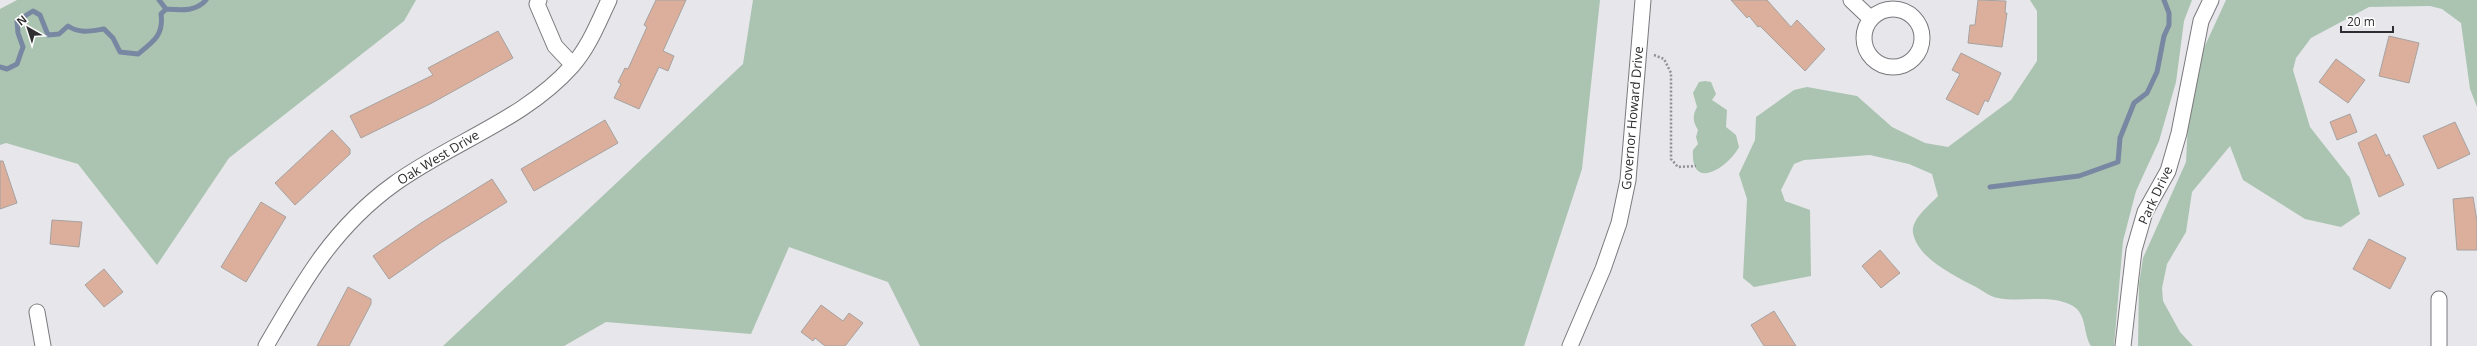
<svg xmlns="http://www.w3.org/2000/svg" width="2477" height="346" font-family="'Open Sans',sans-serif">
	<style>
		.green { fill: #aac4b1 }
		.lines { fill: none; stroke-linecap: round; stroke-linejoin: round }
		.stream { stroke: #7888a2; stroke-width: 5 }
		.building { fill: #dcaf9d; stroke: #a6a2a0 }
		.minor-casing { stroke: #7b797d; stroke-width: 17 }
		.path { stroke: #919093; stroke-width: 2.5; stroke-dasharray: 2 2; stroke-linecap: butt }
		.minor { stroke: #fff; stroke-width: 15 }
		.labels { text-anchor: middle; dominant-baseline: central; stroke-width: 3; stroke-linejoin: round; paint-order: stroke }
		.street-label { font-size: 13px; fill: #2e2d2f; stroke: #fff }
	</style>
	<rect width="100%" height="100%" fill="#e7e6ea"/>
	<path class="green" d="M17 0H416L404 21 229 158 157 265 78 164 6 143 0 145V9Z
		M753 0H1600L1582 169 1524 346H920L888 282 789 247 751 334 606 322 564 346H443L743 64Z
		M2030 0H2192L2184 21 2176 82 2159 141 2136 191 2123 241 2114 346H2091C2083 334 2087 314 2073 306 2050 293 2022 303 1998 298 1991 297 1983 291 1976 287 1955 276 1918 259 1913 233 1911 219 1929 206 1938 196L1932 174 1909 164 1870 155 1804 160 1794 164 1781 190 1785 201 1810 210 1811 276 1754 287 1743 278 1747 199 1739 174 1755 140 1756 117 1794 90 1807 87 1857 96 1892 127 1925 143 1948 147 2011 100 2037 61V11Z
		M2226 0H2477V107L2470 89 2461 23 2442 9 2430 6 2369 7 2311 38 2296 58 2293 70 2310 127 2350 178 2360 214 2341 227 2305 219 2243 180 2230 146 2192 192 2186 232 2167 264 2162 288 2163 301 2180 332 2193 346H2138L2139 284 2143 258 2186 162 2188 122 2198 61Z
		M1705 81 1711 82 1716 94 1712 100 1727 110 1726 127 1736 135 1739 147C1728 168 1690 192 1693 150L1698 144 1696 137 1698 130C1693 122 1692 116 1697 107L1693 93 1699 82Z"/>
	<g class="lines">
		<path class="stream" d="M159 0 166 9C181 10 196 12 206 0
			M0 67 7 69 17 64 23 47 18 33 17 21 33 11 40 15 48 35 59 34 68 26C80 34 91 31 104 29L113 38 120 52 138 54C153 42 164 35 161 14L166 9
			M1990 187 2079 176 2118 162 2120 138 2134 103 2147 93 2157 72 2164 36 2169 25V13L2164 0"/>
	</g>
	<path class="building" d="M656 0H686L663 51 674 56 668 71 659 67 639 109 614 98 621 84 618 82 625 68 628 69 647 27 644 25Z
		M1731 0H1767L1791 27 1797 20 1825 49 1805 71 1760 26 1758 27 1749 16 1747 18Z
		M1978 0 2006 1 2005 13H2007L2002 47 1968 43 1970 25H1975Z
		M498 31 513 58 432 103 361 138 350 116 433 75 428 68Z
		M2389 36 2419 43 2409 83 2379 76Z
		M1961 53 2001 73 1988 102 1985 100 1978 115 1946 99 1960 74 1952 70Z
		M2336 59 2365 80 2348 103 2319 82Z
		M2350 114 2357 132 2337 140 2330 122Z
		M605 120 618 143 534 191 521 169Z
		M2455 122 2470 154 2438 169 2423 136Z
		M332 130 350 149V154L295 205 275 183Z
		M2376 134 2386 156 2389 154 2404 185 2379 197 2358 143Z
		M0 161H3L17 203 0 209Z
		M492 179 507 202 442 242 389 279 373 256 421 223Z
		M2473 197 2477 221V250H2457L2453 199Z
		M261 202 286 217 246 282 221 267Z
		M52 220 82 222 79 247 50 244Z
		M2369 239 2406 258 2390 289 2353 269Z
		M1880 250 1900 273 1881 288 1862 266Z
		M104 269 123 292 104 307 85 285Z
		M348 287 371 299V304L349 346H317Z
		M821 305 843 321 849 313 863 323 845 346H825L815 338 813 341 801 332Z
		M1774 311 1796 346H1764L1751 325Z"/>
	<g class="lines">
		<defs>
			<path id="minor" d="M539 0 537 4 555 46 573 65
				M1851 0 1871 19
				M1864 38a29 29 0 1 1 58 0a29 29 0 1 1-58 0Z
				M37 312 43 346
				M266 346C303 282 333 228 394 184 452 142 524 120 572 66 589 47 598 23 609 0
				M1570 346 1603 269 1619 223 1628 180 1643 0
				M2123 346 2134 250 2145 212 2168 171 2179 133 2201 21 2211 0
				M2439 346V299"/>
		</defs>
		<use href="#minor" class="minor-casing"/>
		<path class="path" d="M1654 55 1664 59 1671 73V159L1678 167 1696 166"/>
		<use href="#minor" class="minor"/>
	</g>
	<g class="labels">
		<g class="street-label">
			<text transform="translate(1632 118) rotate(-85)">Governor Howard Drive</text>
			<text transform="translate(438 157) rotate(-31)">Oak West Drive</text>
			<text transform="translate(2155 195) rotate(-65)">Park Drive</text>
		</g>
	</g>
	<g transform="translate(28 28) rotate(321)" stroke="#ffffff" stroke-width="3" paint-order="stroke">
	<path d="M0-3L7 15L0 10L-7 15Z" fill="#2e2d2f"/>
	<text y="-6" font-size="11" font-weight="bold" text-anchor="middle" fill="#2e2d2f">N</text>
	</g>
	<path d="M2341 26v6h52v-6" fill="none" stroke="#2e2d2f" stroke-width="2"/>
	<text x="2347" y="26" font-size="12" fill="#2e2d2f" stroke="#ffffff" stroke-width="3" paint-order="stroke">20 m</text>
</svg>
